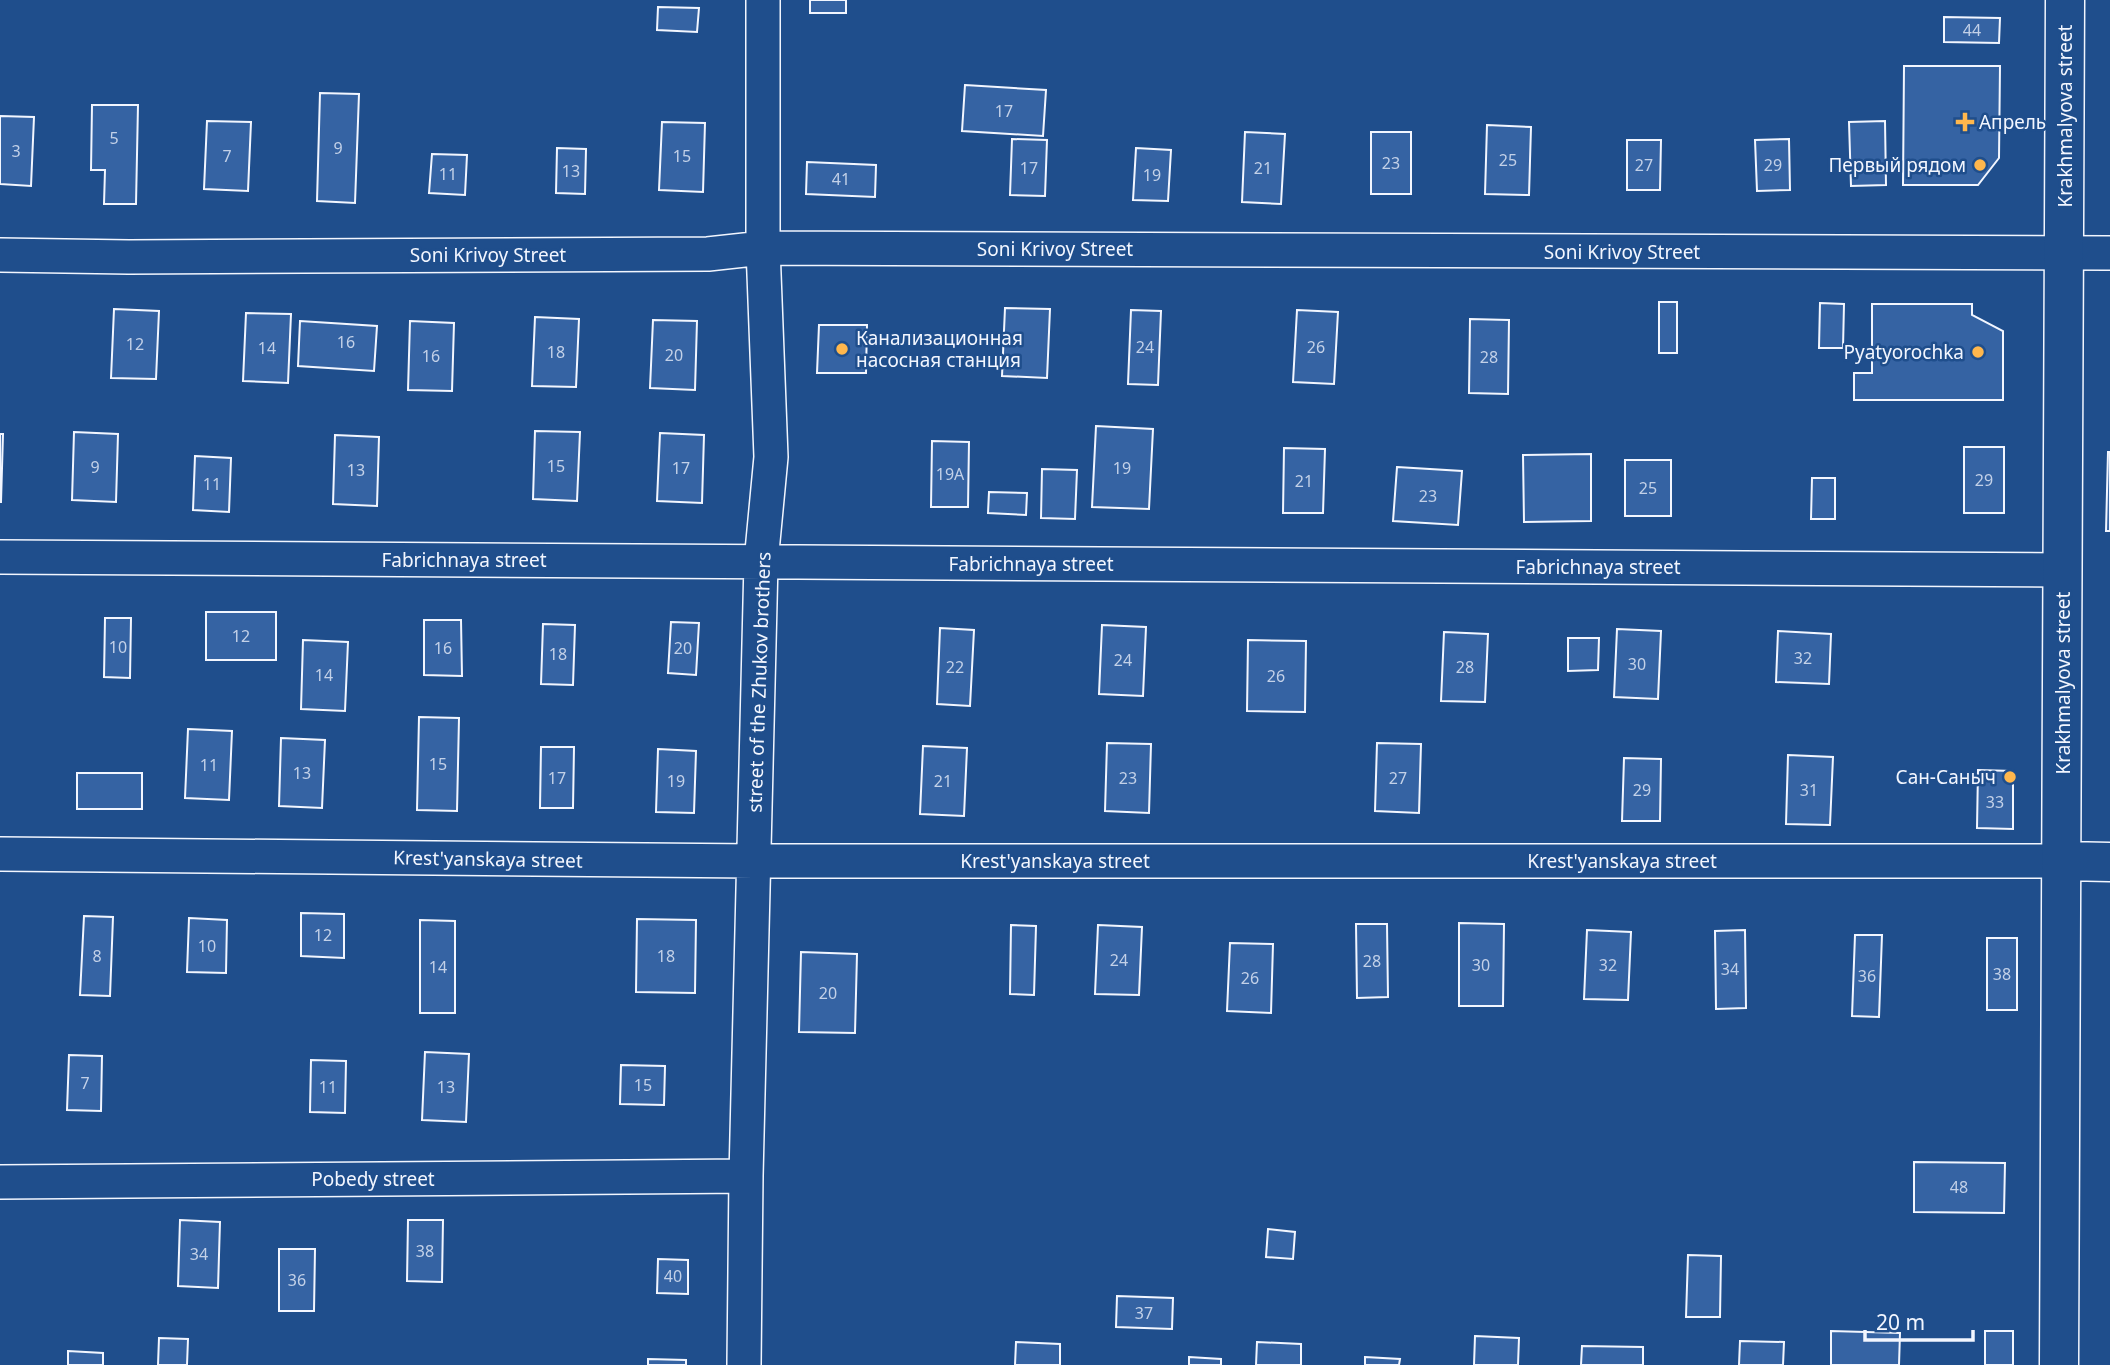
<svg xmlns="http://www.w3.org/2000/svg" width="2110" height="1365" font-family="'Noto Sans',sans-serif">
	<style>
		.building { fill: #3563a3; stroke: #f2f6ff; stroke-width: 2 }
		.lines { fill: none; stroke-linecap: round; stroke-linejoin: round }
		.street-casing { stroke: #f2f6ff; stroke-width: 36 }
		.secondary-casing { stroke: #f2f6ff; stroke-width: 41 }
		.street { stroke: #1f4e8c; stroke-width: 33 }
		.secondary { stroke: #1f4e8c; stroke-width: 38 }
		.poi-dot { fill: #ffb74d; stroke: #1f4e8c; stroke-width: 2.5 }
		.labels { text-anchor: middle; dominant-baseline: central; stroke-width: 5; stroke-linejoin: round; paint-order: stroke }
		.number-label { font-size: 16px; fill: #c3d1e8 }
		.street-label { font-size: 19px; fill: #f2f6ff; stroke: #1f4e8c }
		.poi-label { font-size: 19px; fill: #f2f6ff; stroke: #1f4e8c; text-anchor: end }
	</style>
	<rect width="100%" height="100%" fill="#1f4e8c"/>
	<path class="building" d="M810 0H846V13H810Z
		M658 7 699 8 697 32 657 30Z
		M1944 17 2000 18 1999 43 1944 42Z
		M1904 66H2000L1999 158 1978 185H1903Z
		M965 85 1046 90 1043 136 962 131Z
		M320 93 359 94 355 203 317 201Z
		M92 105H138L136 204H104L105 170H91Z
		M0 116 34 117 31 186 0 184Z
		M207 121 251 122 248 191 204 189Z
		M1885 121 1886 185 1851 186 1849 122Z
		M662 122 705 123 703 192 659 190Z
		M1487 125 1531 127 1529 195 1485 194Z
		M1245 132 1285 134 1281 204 1242 202Z
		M1371 132H1411V194H1371Z
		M1012 139 1047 140 1045 196 1010 195Z
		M1789 139 1790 190 1757 191 1755 140Z
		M1627 140H1661L1660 190H1627Z
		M557 148 586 149 585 194 556 193Z
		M1136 148 1171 150 1168 201 1133 200Z
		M432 154 467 155 465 195 429 193Z
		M807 162 876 165 875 197 806 194Z
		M1659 302H1677V353H1659Z
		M1820 303 1844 304 1843 348H1819Z
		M1872 304H1972V315L2003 331V400H1854V373H1872Z
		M1005 308 1050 309 1047 378 1002 376Z
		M114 309 159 311 156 379 111 378Z
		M1131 310 1161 311 1158 385 1128 384Z
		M1297 310 1338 312 1334 384 1293 382Z
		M246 313 291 314 288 383 243 381Z
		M535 317 579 319 576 387 532 386Z
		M1470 319 1509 320 1508 394 1469 393Z
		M653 320 697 321 695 390 650 388Z
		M300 321 377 326 374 371 298 366Z
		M410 321 454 323 452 391 408 390Z
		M819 325H867L866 373H817Z
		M1096 426 1153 429 1149 509 1092 507Z
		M535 431 580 432 577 501 533 499Z
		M74 432 118 434 116 502 72 500Z
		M660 433 704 435 702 503 657 501Z
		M0 434H3L1 502H0Z
		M335 435 379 437 377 506 333 504Z
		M932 441 969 442 968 507H931Z
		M1964 447H2004V513H1964Z
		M1284 448 1325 449 1323 513H1283Z
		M2108 452H2110V531H2106Z
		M1591 454V521L1524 522 1523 455Z
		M195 456 231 458 229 512 193 510Z
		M1625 460H1671V516H1625Z
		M1397 467 1462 471 1458 525 1393 521Z
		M1042 469 1077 470 1075 519 1041 518Z
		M1812 478H1835V519H1811Z
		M989 492 1027 493 1026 515 988 513Z
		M206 612H276V660H206Z
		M105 618H131L130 678 104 677Z
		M424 620H461L462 676 424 675Z
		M671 622 699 623 696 675 668 673Z
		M543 624 575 625 573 685 541 684Z
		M1102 625 1146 627 1143 696 1099 694Z
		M940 628 974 630 970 706 937 704Z
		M1617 629 1661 631 1658 699 1614 697Z
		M1778 631 1831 634 1829 684 1776 682Z
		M1444 632 1488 634 1485 702 1441 701Z
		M1568 638H1599L1598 670 1568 671Z
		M303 640 348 642 345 711 301 709Z
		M1248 640 1306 641 1305 712 1247 711Z
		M419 717 459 718 457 811 417 810Z
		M188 729 232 731 229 800 185 798Z
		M281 738 325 740 322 808 279 806Z
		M1107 743 1151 744 1149 813 1105 811Z
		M1377 743 1421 744 1419 813 1375 811Z
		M923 746 967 748 964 816 920 814Z
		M541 747H574L573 808H540Z
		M658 749 696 751 694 813 656 812Z
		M1788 755 1833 757 1830 825 1786 824Z
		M1624 758 1661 759 1660 821H1622Z
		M1978 770 2013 771V829L1977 828Z
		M77 773H142V809H77Z
		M301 913 344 914V958L301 956Z
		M84 916 113 917 110 996 80 995Z
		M189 918 227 920 226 973 187 972Z
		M637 919 696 920 695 993 636 992Z
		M420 920 455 921V1013H420Z
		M1459 923 1504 924 1503 1006H1459Z
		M1356 924H1387L1388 997 1357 998Z
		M1011 925 1036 926 1034 995 1010 994Z
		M1098 925 1142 927 1139 995 1095 994Z
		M1587 930 1631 932 1628 1000 1584 999Z
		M1745 930 1746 1008 1716 1009 1715 931Z
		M1855 935H1882L1879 1017 1852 1016Z
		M1987 938H2017V1010H1987Z
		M1230 943 1273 944 1271 1013 1227 1011Z
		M801 952 857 954 855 1033 799 1032Z
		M425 1052 469 1054 466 1122 422 1120Z
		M69 1055 102 1056 101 1111 67 1110Z
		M311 1060 346 1061 345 1113 310 1112Z
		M621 1065 665 1066 664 1105 620 1104Z
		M1914 1162 2005 1163 2004 1213 1914 1212Z
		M180 1220 220 1222 218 1288 178 1286Z
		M408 1220H443L442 1282 407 1281Z
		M1268 1229 1295 1232 1293 1259 1266 1257Z
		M279 1249H315L314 1311H279Z
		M1688 1255 1721 1256 1720 1317H1686Z
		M658 1259 688 1260V1294L657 1293Z
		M1117 1296 1173 1298 1172 1329 1116 1327Z
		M1831 1331 1900 1333 1899 1365H1831Z
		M1985 1331H2013V1365H1985Z
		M1475 1336 1519 1338 1518 1365H1474Z
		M159 1338 188 1339 187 1365H158Z
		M1740 1341 1784 1342 1783 1365H1739Z
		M1016 1342 1060 1344V1365H1015Z
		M1257 1342 1301 1344V1365H1256Z
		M1582 1346 1643 1347V1365H1581Z
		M68 1351 103 1353V1365H68Z
		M1189 1357 1221 1359V1365H1189Z
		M1365 1357 1400 1359 1399 1365H1365Z
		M648 1359 686 1360V1365H648Z"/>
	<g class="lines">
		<defs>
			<path id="street" d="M0 255 129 257 708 254 763 248 2110 253
				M0 557 2063 570
				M0 854 754 861H2064
				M0 1182 746 1176
				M744 1365 746 1176 761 562 771 457 763 248V0"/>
			<path id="secondary" d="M2064 861 2110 862
				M2059 1365C2063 910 2065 455 2065 0"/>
		</defs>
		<use href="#street" class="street-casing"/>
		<use href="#secondary" class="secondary-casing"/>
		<use href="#street" class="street"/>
		<use href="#secondary" class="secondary"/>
	</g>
	<g class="poi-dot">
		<path d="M1961.5 111.5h7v7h7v7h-7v7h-7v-7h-7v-7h7z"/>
		<circle cx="1980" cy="165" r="7"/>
		<circle cx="842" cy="349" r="7"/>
		<circle cx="1978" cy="352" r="7"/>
		<circle cx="2010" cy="777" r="7"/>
	</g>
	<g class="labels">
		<g class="number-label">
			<text x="1972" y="30">44</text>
			<text x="1004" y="111">17</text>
			<text x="114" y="138">5</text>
			<text x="338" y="148">9</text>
			<text x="16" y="151">3</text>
			<text x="227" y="156">7</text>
			<text x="682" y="156">15</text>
			<text x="1508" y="160">25</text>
			<text x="1391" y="163">23</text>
			<text x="1644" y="165">27</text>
			<text x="1773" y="165">29</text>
			<text x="1029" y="168">17</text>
			<text x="1263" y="168">21</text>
			<text x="571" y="171">13</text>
			<text x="448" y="174">11</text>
			<text x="1152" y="175">19</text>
			<text x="841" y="179">41</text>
			<text x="346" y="342">16</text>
			<text x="135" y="344">12</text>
			<text x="1145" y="347">24</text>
			<text x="1316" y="347">26</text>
			<text x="267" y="348">14</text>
			<text x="556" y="352">18</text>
			<text x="674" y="355">20</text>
			<text x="431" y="356">16</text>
			<text x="1489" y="357">28</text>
			<text x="556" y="466">15</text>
			<text x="95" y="467">9</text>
			<text x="681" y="468">17</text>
			<text x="1122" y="468">19</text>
			<text x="356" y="470">13</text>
			<text x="950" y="474">19А</text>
			<text x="1984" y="480">29</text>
			<text x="1304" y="481">21</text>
			<text x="212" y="484">11</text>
			<text x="1648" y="488">25</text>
			<text x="1428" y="496">23</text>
			<text x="241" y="636">12</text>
			<text x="118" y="647">10</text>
			<text x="443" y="648">16</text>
			<text x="683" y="648">20</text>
			<text x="558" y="654">18</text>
			<text x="1803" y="658">32</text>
			<text x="1123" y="660">24</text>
			<text x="1637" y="664">30</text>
			<text x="955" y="667">22</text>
			<text x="1465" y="667">28</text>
			<text x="324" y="675">14</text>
			<text x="1276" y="676">26</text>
			<text x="438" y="764">15</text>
			<text x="209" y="765">11</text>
			<text x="302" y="773">13</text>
			<text x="557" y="778">17</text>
			<text x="1128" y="778">23</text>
			<text x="1398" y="778">27</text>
			<text x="676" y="781">19</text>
			<text x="943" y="781">21</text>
			<text x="1642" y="790">29</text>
			<text x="1809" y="790">31</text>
			<text x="1995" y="802">33</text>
			<text x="323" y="935">12</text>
			<text x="207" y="946">10</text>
			<text x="97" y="956">8</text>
			<text x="666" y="956">18</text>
			<text x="1119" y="960">24</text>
			<text x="1372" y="961">28</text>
			<text x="1481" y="965">30</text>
			<text x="1608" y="965">32</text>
			<text x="438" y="967">14</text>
			<text x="1730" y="969">34</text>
			<text x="2002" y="974">38</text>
			<text x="1867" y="976">36</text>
			<text x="1250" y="978">26</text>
			<text x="828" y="993">20</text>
			<text x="85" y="1083">7</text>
			<text x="643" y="1085">15</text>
			<text x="328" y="1087">11</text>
			<text x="446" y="1087">13</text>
			<text x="1959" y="1187">48</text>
			<text x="425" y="1251">38</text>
			<text x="199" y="1254">34</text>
			<text x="673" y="1276">40</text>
			<text x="297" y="1280">36</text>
			<text x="1144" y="1313">37</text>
		</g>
		<g class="street-label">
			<text transform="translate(2065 116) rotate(-90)">Krakhmalyova street</text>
			<text x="1055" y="249">Soni Krivoy Street</text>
			<text x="1622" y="252">Soni Krivoy Street</text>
			<text x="488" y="255">Soni Krivoy Street</text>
			<text x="464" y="560">Fabrichnaya street</text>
			<text x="1031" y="564">Fabrichnaya street</text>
			<text x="1598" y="567">Fabrichnaya street</text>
			<text transform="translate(759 682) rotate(-88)">street of the Zhukov brothers</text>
			<text transform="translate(2063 683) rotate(-90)">Krakhmalyova street</text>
			<text transform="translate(488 859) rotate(1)">Krest'yanskaya street</text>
			<text x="1055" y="861">Krest'yanskaya street</text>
			<text x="1622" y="861">Krest'yanskaya street</text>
			<text x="373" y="1179">Pobedy street</text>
		</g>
		<g class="poi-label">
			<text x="1979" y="122" text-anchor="start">Апрель</text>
			<text x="1966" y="165">Первый рядом</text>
			<text x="856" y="338" text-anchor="start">Канализационная<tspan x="856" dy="22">насосная станция</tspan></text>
			<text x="1964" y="352">Pyatyorochka</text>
			<text x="1996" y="777">Сан-Саныч</text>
		</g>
	</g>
	<path d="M1865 1330v10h108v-10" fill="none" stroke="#f2f6ff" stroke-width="3.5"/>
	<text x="1876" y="1330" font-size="21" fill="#f2f6ff" stroke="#1f4e8c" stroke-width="5" paint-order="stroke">20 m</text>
</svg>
